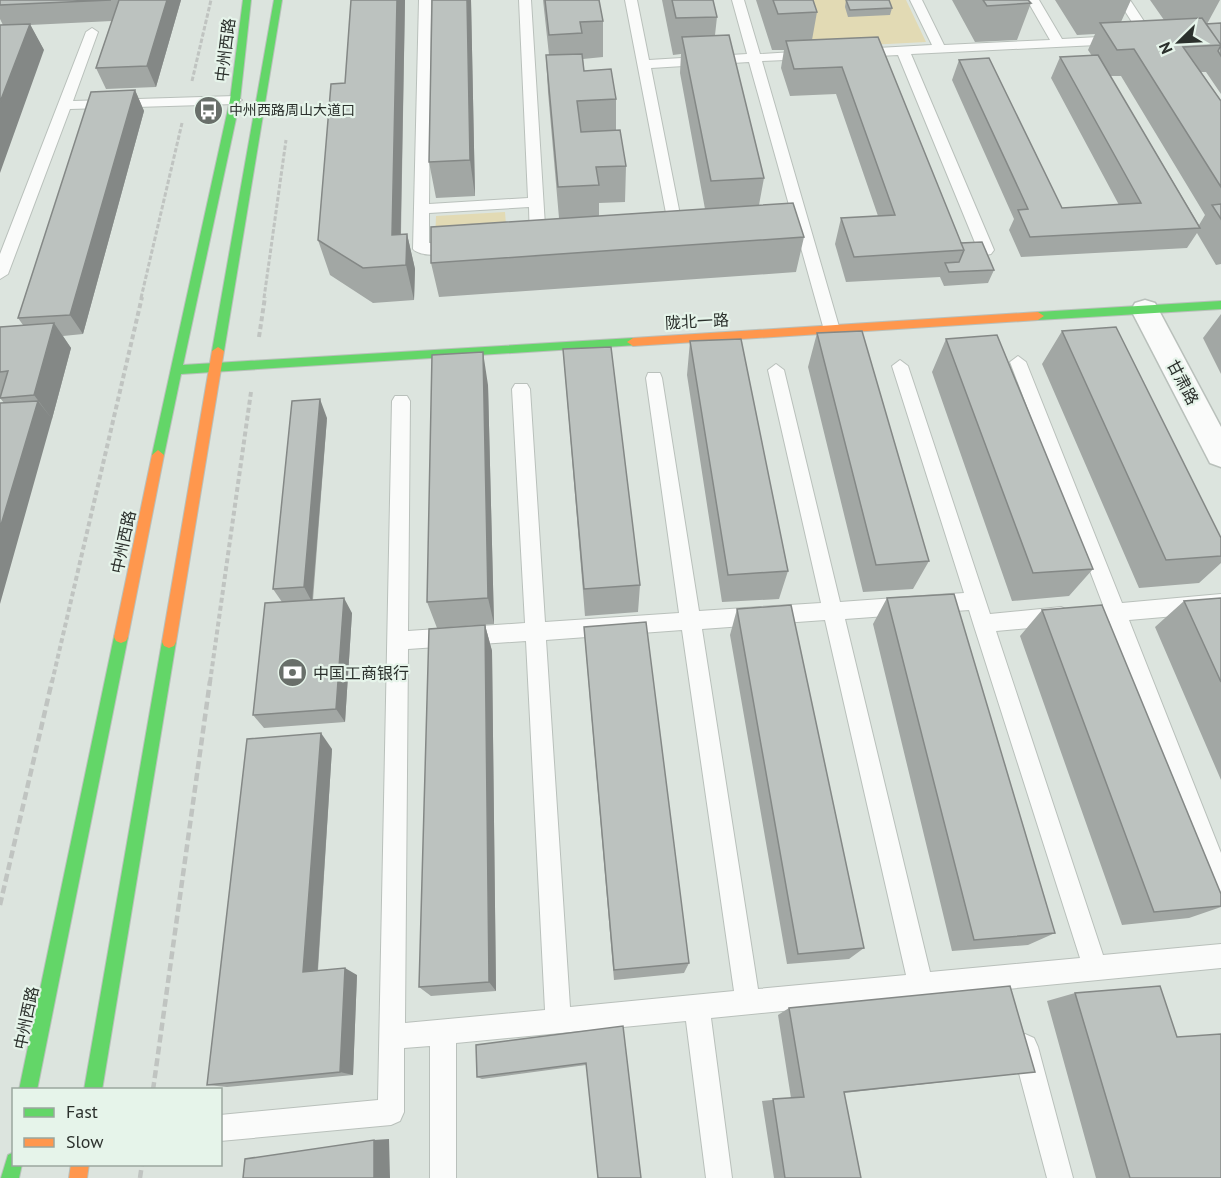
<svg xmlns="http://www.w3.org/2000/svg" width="1221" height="1178" font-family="'PT Sans','Noto Sans SC',sans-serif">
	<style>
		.green { fill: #e2dab4 }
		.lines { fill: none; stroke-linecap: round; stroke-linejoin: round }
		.lane-casing { stroke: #b9c0bb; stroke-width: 2 }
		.street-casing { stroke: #b9c0bb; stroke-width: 3 }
		.fast-casing { stroke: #b9c0bb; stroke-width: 2 }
		.slow-casing { stroke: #b9c0bb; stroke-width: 2 }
		.path-far2 { stroke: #c0c4c1; stroke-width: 3; stroke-dasharray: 4.5 2; stroke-linecap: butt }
		.path-far1 { stroke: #c0c4c1; stroke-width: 4; stroke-dasharray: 5 3; stroke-linecap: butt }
		.path { stroke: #c0c4c1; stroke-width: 4.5; stroke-dasharray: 8 4; stroke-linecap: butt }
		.lane { fill: #fafbfa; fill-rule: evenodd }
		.street { fill: #fafbfa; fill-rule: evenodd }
		.fast { fill: #63d668; fill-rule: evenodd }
		.slow { fill: #ff974d; fill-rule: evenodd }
		.wall { fill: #a2a7a4; fill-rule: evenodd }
		.shaded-wall { fill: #848886 }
		.building { fill: #bcc2bf; stroke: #848886; stroke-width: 1.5 }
		.labels { text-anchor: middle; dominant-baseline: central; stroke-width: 4.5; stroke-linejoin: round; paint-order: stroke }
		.far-poi-label { font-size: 14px; fill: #2b302c; stroke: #e6f4ea; text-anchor: start }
		.street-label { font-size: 16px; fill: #2b302c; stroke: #e6f4ea }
		.poi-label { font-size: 16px; fill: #2b302c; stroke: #e6f4ea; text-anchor: start }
	</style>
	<rect width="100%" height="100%" fill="#dce4de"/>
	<path class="green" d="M794 0H906L926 42 811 48Z
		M505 212 507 237 435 241 436 216Z"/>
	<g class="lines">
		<defs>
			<path id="lane" d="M419 0H431L429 204 528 198 519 0H531L546 242 543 246 538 247 530 242 529 207 429 213V243L457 242 465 247C458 256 420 258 413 249Z
				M625 0H637L649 60 747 54 732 0H744L760 54 809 51 816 55 809 59 762 61 840 330 838 334 832 336 824 330 749 62 651 68 684 235 676 240 671 239Z
				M910 0H922L944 45 1050 40 1027 0H1039L1062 39 1117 36 1123 40 1117 44 911 54 994 250 991 254 986 255 978 250 898 55 859 57 853 53 859 49 932 45Z
				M1118 0H1130L1155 38 1154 41H1144Z
				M92 28 98 32 73 101 235 96 242 100 235 104 70 109 8 274 0 279V254L86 32Z
				M1018 356 1026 362 1122 603 1221 594V612L1129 620 1221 853V894L1213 890 1209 882 1109 621 1098 619 1095 613 1098 607 1103 605 1010 362Z
				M900 360 908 366 990 614 1061 607 1068 610 1071 616 1068 622 1061 625 996 631 1103 955 1221 944V968L711 1018 732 1178H706L686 1021 456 1043V1178H430V1046L404 1048V1112L400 1121 391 1125 220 1141V1115L378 1100 392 401 395 396H407L410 401 408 631 525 623 512 389 515 384H527L530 389 545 622 679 613 646 378 648 373H660L662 378 699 611 821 603 768 370 776 364 784 370 840 602 964 593 892 366ZM969 610 973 623 1080 958 930 972 845 619ZM825 620 906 975 758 989 702 629ZM682 630 734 991 570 1007 546 640ZM526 641 545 1010 405 1023 408 649Z
				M1025 1034 1034 1038 1038 1047 1073 1178H1047L1012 1047 1016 1038Z"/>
			<path id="street" d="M1145 300 1155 303 1221 427V467L1210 463 1131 310 1135 303Z"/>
			<path id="fast" d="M243 0H251L240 100 183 365 633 338 637 339V345L181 374 164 455 162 458H154L152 455 230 100Z
				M274 0H282L224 351 218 355 212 351Z
				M1221 301V309L1038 320 1032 316 1038 312Z
				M121 631 126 633 128 637 37 1090H19L114 637 116 633Z
				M169 636 174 638 176 642 102 1090H84L162 642 164 638Z
				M14 1152V1164H22L19 1178H1L8 1155Z"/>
			<path id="slow" d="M1038 312 1044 316 1038 320 633 346 627 342 633 338Z
				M218 347 224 351 176 642 174 646 169 648 164 646 162 642 212 351Z
				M158 450 164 455 128 637 126 641 121 643 116 641 114 637 152 455Z
				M71 1164H89L87 1178H69Z"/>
		</defs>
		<use href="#lane" class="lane-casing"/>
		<use href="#street" class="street-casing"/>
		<use href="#fast" class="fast-casing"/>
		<use href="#slow" class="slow-casing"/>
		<path class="path-far2" d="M192 81 211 0
			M141 298 182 123
			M264 298 286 140"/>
		<path class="path-far1" d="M259 337 265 297
			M52 682 142 297
			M210 682 251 392"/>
		<path class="path" d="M0 905 52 681
			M153 1090 210 681
			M140 1178 142 1164"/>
		<use href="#lane" class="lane"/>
		<use href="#street" class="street"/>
		<use href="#fast" class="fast"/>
		<use href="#slow" class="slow"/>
	</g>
	<path class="wall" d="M0 0H181L156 87 106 89 96 68 112 21 30 25 44 50 3 25 0 19Z
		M351 0H405L401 234H407L415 269 414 300 373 303 330 275 318 240 345 83Z
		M471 0 475 196 436 198 429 162Z
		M543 0H599L603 21V57L583 59 584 71 616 99V131L626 166 625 202 599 203V216L705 209 680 73 681 54 673 55 662 0H713L717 17 715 35 764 178 759 205 804 237 796 272 439 297 431 263 559 218 548 92 546 55H549Z
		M756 0H813L817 12 812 40 878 37 961 243 994 270 988 283 944 286 940 277 846 282 835 244 841 218 878 216 836 94 790 96 781 68 784 50H772Z
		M846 0 892 8 890 15 848 17 845 7Z
		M952 0H1028L1031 3 1017 40 975 42Z
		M1055 0H1131L1121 22 1164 20 1150 0H1220L1207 24 1221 23V94L1206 72H1201L1221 101V264L1216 265 1197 233 1187 248 1021 257 1009 230 1014 219 952 80 959 60 1062 208 1119 205 1051 78 1060 57 1092 56 1088 50 1095 34 1077 35ZM1110 76H1121L1205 215 1199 225Z
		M135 90 144 111 83 334 63 336 71 348 52 419 4 403 0 398V327L23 325 18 318Z
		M1221 314V374L1203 338Z
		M1062 331 1221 538V563L1199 583 1139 588 1042 364Z
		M817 333 929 561 913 589 863 592 808 367Z
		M946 339 1093 569 1069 596 1012 601 932 372Z
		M690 341 788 571 779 599 722 602 687 375Z
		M563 349 640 585 638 612 585 616Z
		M488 385 494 624 437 628 427 602Z
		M327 418 313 600 352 613 345 722 264 728 253 715 282 602 273 589Z
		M887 598 1055 933 1028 945 952 951 873 624Z
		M1221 598V780L1155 627 1184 601Z
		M737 609 864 948 849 959 787 964 730 635Z
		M1042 610 1221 894V907L1189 918 1122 925 1020 636Z
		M485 625 492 651 496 991 431 996 419 987Z
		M584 627 689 963 684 973 614 980 586 653Z
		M332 749 318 971 357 975 353 1075 227 1087 207 1085Z
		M1075 993 1220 1165 1221 1178H1096L1047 1001Z
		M789 1008 1035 1072 844 1093 861 1178H774L762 1101 791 1098 778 1015Z
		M623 1026 586 1065 482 1079 477 1077Z"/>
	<path class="shaded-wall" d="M167 0H181L156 87 147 66Z
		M397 0H405L400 266 392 235Z
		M467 0H471L475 196 470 160Z
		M30 24 44 50 0 173V102Z
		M135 90 144 111 83 334 70 315Z
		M407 234 415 269 414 300 406 265Z
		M54 323 71 348 52 419 34 395Z
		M483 352 488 385 494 624 488 598Z
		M320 399 327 418 312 602 304 587Z
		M38 401 52 419 0 604V528Z
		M344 598 352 613 345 722 336 709Z
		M485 625 492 651 496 991 489 982Z
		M321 733 332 749 317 979 303 972Z
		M345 968 357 975 353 1075 340 1072Z
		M389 1139 390 1178H374V1140Z"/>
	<path class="building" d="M0 0H111L0 5Z
		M119 0H167L147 66 96 68Z
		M351 0H397L392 235 407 234 406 265 363 268 318 240 331 84 345 83Z
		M432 0H467L470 160 429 162Z
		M545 0H599L603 21 580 22 582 33 549 35Z
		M672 0H713L717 17 676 18Z
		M773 0H813L817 12 778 14Z
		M846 0H889L892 8 850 10Z
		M983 0H1028L1031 3 987 6Z
		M1202 18 1221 45 1183 47 1221 101V187L1134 49 1117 50 1100 23Z
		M1221 23V45L1206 24Z
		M30 24 0 102V25Z
		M729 35 764 178 711 181 682 37Z
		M878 37 964 250 854 257 841 218 895 215 842 67 794 69 786 41Z
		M1221 45V56L1218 51Z
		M582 54 584 71 611 69 616 99 577 101 581 132 620 130 626 166 596 167 599 185 558 187 546 55Z
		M1098 55 1200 228 1030 237 1018 210 1028 209 959 60 989 58 1062 208 1141 203 1060 57Z
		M135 90 70 315 18 318 91 92Z
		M793 203 804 237 431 263V227Z
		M1221 204V219L1212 205Z
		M982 242 994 270 949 272 945 263 959 262 964 250 961 243Z
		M54 323 34 395 0 398 8 371 0 372V327Z
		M1116 327 1221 538V556L1166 560 1062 331Z
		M862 331 929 561 876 565 817 333Z
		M997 335 1093 569 1033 573 946 339Z
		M741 339 788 571 728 575 690 341Z
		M611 347 640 585 584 589 563 349Z
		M483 352 488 598 427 602 432 355Z
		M320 399 304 587 273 589 292 401Z
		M38 401 0 528V403Z
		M954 594 1055 933 974 940 887 598Z
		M344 598 336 709 253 715 265 603Z
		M1221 598V682L1184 601Z
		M791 605 864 948 798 954 737 609Z
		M1102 605 1221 894V906L1154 912 1042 610Z
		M646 622 689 963 614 970 584 627Z
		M485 625 489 982 419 987 429 629Z
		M321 733 303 972 345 968 340 1072 207 1085 247 739Z
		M1010 986 1035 1072 844 1092 861 1178H785L773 1099 804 1097 789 1008Z
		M1160 986 1177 1037 1221 1034V1178H1130L1075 993Z
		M623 1026 641 1178H598L586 1063 477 1077 476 1045Z
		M374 1140V1178H243L245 1159Z"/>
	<defs>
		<symbol id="bus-disc" viewBox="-11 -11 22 22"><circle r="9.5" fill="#696f6a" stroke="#e6f4ea"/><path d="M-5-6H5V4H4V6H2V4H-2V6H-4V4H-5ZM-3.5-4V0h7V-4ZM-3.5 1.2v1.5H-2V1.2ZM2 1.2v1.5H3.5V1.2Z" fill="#fff"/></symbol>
		<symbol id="bank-disc" viewBox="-11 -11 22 22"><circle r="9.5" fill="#696f6a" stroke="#e6f4ea"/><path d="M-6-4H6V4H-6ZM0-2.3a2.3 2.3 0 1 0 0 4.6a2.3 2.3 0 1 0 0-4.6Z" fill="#fff"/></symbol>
	</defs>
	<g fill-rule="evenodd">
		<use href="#bus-disc" x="192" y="94" width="33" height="33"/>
		<use href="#bank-disc" x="276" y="656" width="33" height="33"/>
	</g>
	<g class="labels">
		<g class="far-poi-label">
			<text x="229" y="110">中州西路周山大道口</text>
		</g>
		<g class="street-label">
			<text transform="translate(225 50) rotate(-83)">中州西路</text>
			<text transform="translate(697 321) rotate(-3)">陇北一路</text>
			<text transform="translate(1183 382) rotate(62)">甘肃路</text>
			<text transform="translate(123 542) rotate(-78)">中州西路</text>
			<text transform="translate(26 1018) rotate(-78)">中州西路</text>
		</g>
		<g class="poi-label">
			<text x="313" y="673">中国工商银行</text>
		</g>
	</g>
	<rect x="12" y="1088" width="210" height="78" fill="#e6f4ea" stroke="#9ba69e" stroke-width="1.5"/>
	<rect x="24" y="1108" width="30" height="9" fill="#63d668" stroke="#9ba69e" stroke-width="1.5"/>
	<text x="66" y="1118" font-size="18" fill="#2b302c">Fast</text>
	<rect x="24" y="1138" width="30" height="9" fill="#ff974d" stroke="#9ba69e" stroke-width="1.5"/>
	<text x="66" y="1148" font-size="18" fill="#2b302c">Slow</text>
	<g transform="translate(1179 42) rotate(246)" stroke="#e6f4ea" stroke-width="4.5" paint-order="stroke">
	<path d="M0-4.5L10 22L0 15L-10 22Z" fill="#2b302c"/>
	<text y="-9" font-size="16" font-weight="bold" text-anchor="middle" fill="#2b302c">N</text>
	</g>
</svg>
